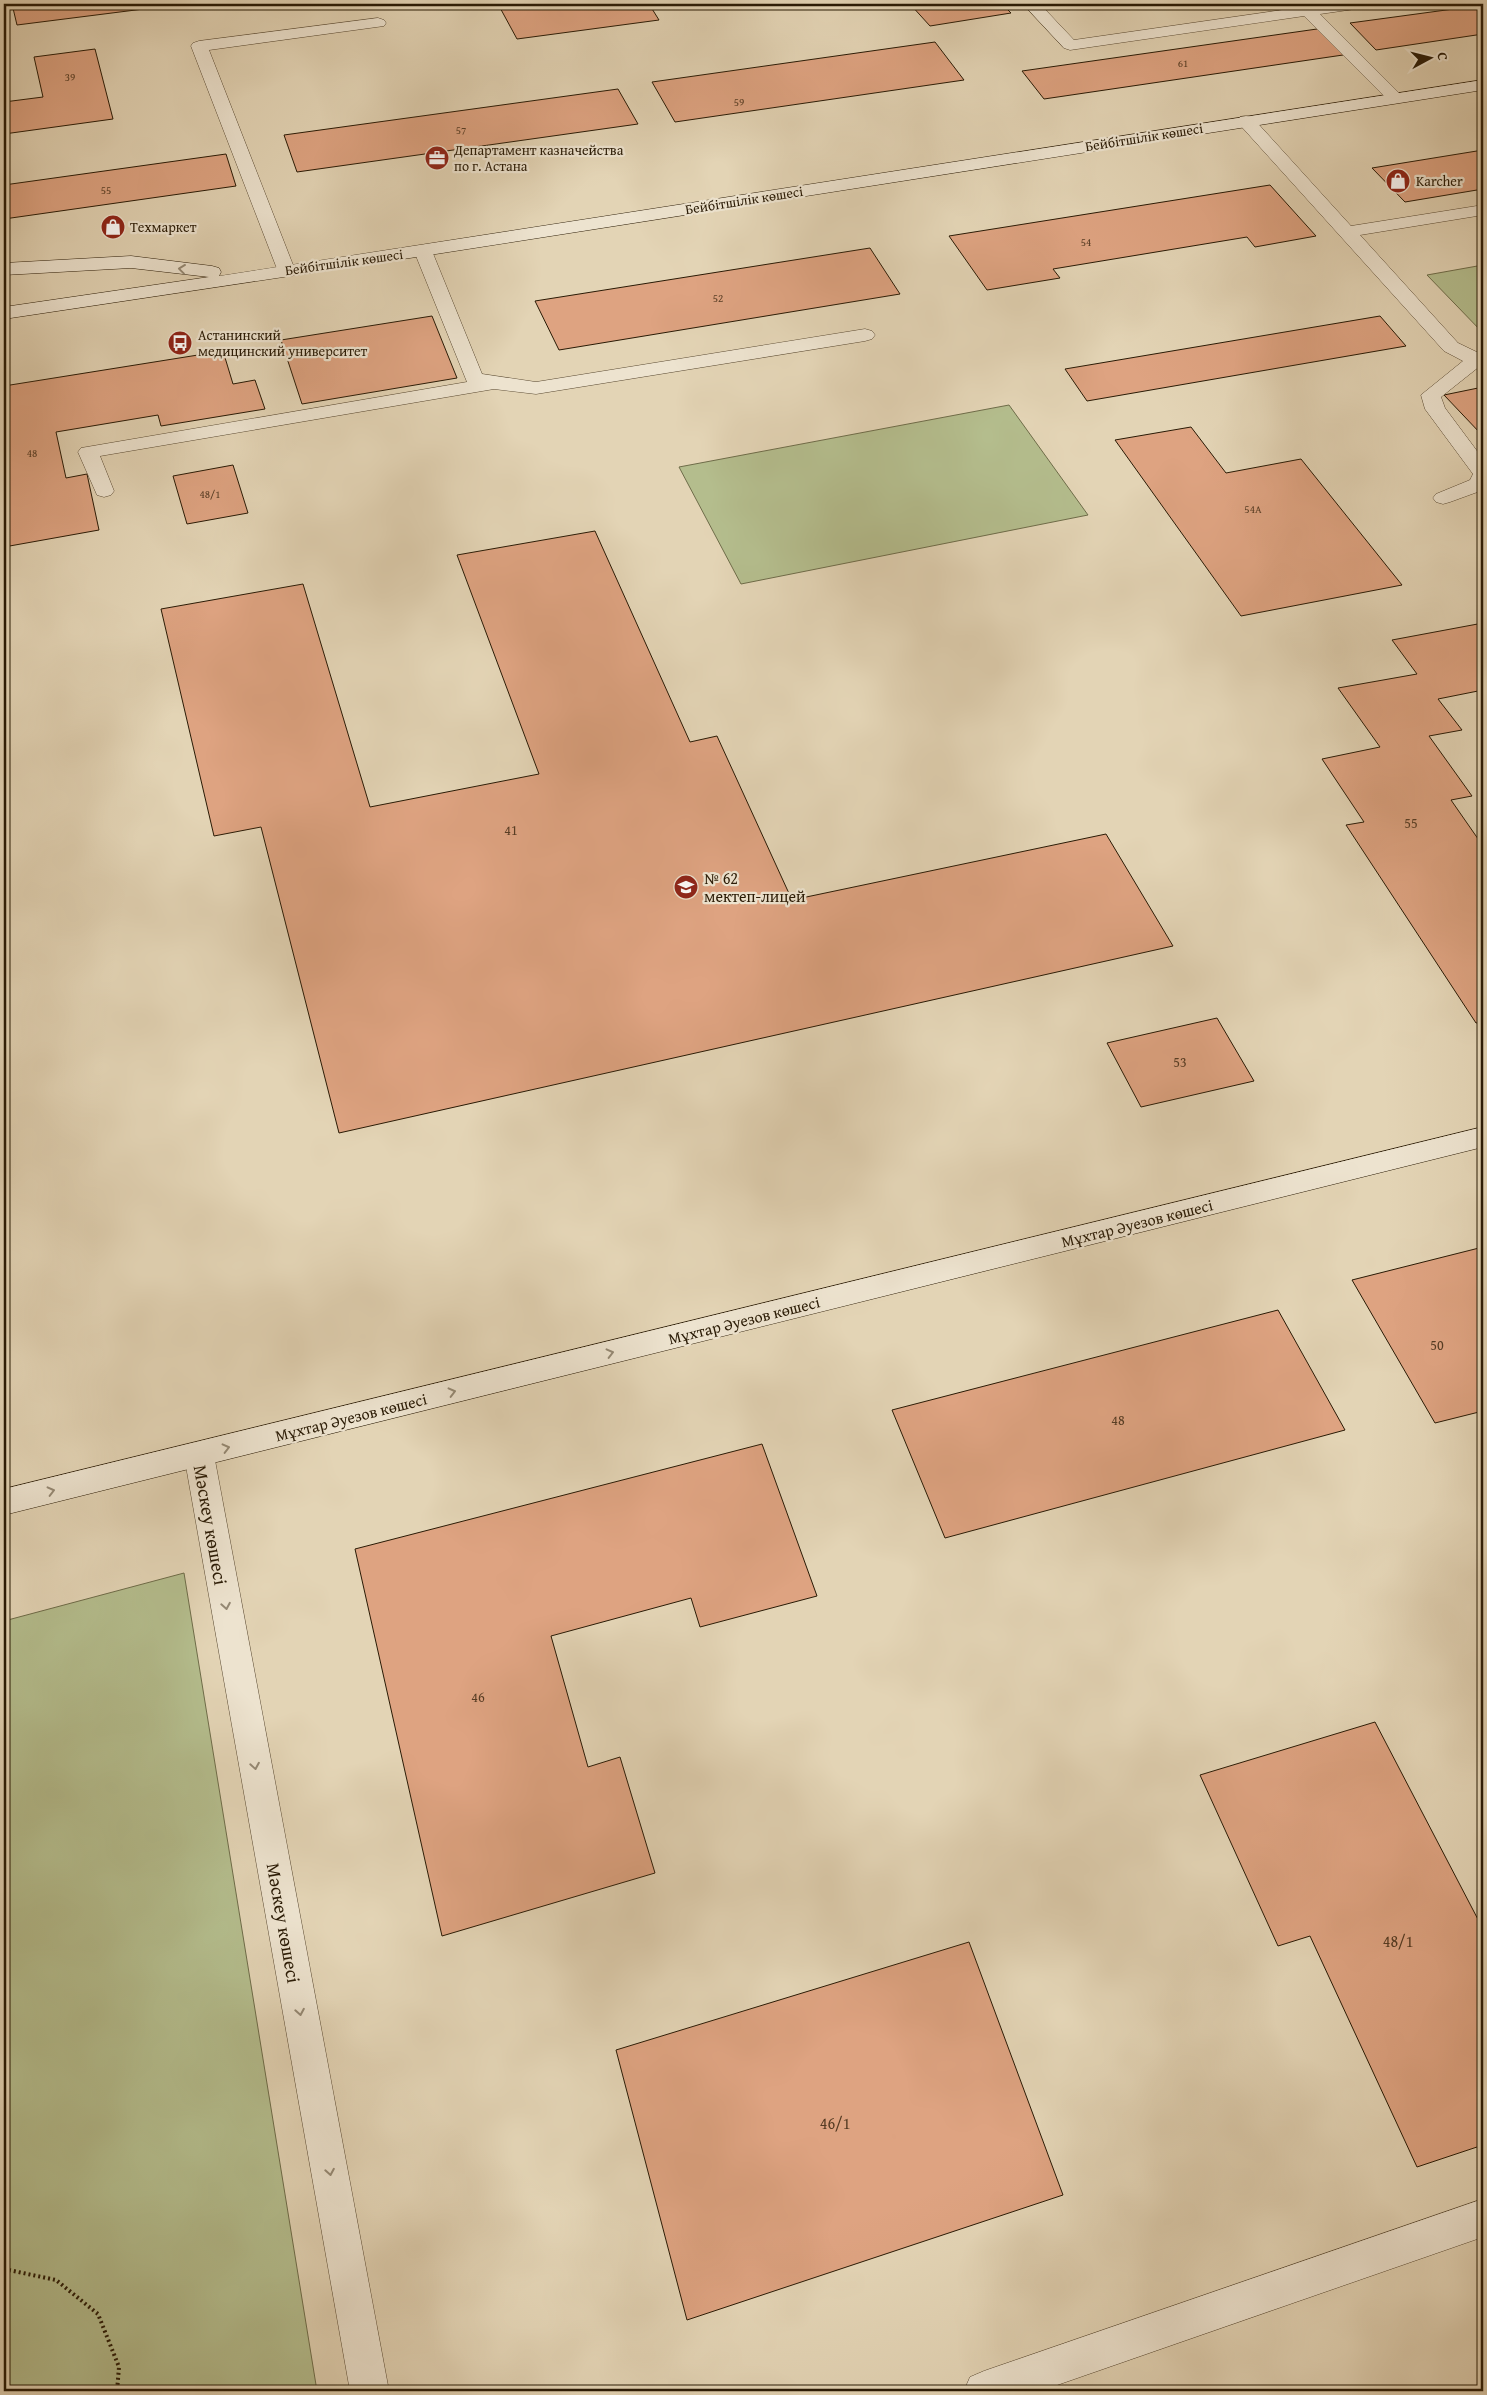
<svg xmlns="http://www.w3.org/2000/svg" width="1487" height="2395" font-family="'Gentium Book Plus',serif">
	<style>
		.green { fill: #b4bd8d; stroke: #6e6c49 }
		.building { fill: #dea381; stroke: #291a05 }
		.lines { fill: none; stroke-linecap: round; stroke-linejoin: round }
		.lane-casing { stroke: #584831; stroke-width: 1 }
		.street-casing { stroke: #584831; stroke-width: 1 }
		.secondary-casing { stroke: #291a05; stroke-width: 1 }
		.path { stroke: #291a05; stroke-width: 4; stroke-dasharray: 2 3; stroke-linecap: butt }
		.lane { fill: #ede3cf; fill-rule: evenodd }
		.street { fill: #ede3cf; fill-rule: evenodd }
		.secondary { fill: #ede3cf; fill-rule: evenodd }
		.oneway { stroke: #958974 }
		.labels { text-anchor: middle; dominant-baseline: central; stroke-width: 4.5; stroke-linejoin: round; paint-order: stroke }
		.far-number-label { font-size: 11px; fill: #563c24 }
		.far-street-label { font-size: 14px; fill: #291a05; stroke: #ede3cf }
		.far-poi-label { font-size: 14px; fill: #291a05; stroke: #ede3cf; text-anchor: start }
		.number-label { font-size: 14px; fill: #563c24 }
		.poi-label { font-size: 16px; fill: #291a05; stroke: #ede3cf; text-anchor: start }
		.street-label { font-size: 16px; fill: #291a05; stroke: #ede3cf }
		.near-number-label { font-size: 16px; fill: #563c24 }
		.near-street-label { font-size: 19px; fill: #291a05; stroke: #ede3cf }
	</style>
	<rect width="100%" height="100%" fill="#e3d4b5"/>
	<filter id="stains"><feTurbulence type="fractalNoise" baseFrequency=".004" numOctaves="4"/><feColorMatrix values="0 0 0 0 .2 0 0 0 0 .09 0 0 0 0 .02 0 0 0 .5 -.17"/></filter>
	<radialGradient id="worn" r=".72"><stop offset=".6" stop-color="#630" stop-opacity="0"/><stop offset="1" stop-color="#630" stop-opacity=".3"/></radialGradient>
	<path class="green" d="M1483 265V333L1427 275Z
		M1009 405 1088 515 741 584 679 467Z
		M184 1573 317 2391H4V1621Z"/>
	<path class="building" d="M12 4H183L17 25Z
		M498 4H649L659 20 517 39Z
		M910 4H1002L1011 13 930 26Z
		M1483 5V34L1376 50 1350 23Z
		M1317 29 1343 55 1044 99 1022 71Z
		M935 42 964 80 675 122 652 82Z
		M95 49 113 119 4 134V102L43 97 34 57Z
		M618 89 638 124 297 172 284 135Z
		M1483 150V189L1405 202 1372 168Z
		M226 154 236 186 4 219V185Z
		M1270 185 1316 236 1255 247 1247 237 1053 269 1060 278 987 290 949 236Z
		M870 248 900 294 559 350 535 301Z
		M432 316 457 378 302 404 281 340Z
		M1380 316 1406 346 1087 401 1065 369Z
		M223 351 233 384 255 380 265 409 161 426 158 415 56 432 66 478 87 474 99 530 4 547V386Z
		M1483 387V434H1481L1444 395Z
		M1191 427 1226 473 1301 459 1402 585 1241 616 1115 440Z
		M233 465 248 513 187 524 173 476Z
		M595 531 690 742 717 736 792 900 1106 834 1173 946 339 1133 261 827 214 836 161 609 303 584 370 807 539 774 457 555Z
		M1483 623V690L1438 699 1462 730 1429 736 1472 796 1451 800 1483 846V1022L1476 1023 1346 825 1364 822 1322 759 1380 747 1338 688 1417 674 1392 640Z
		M1217 1018 1254 1081 1141 1107 1107 1043Z
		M1483 1247V1411L1435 1423 1352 1280Z
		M1278 1310 1345 1430 945 1538 892 1410Z
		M762 1444 817 1596 700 1627 691 1598 551 1636 588 1767 620 1757 655 1873 442 1936 355 1549Z
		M1375 1722 1483 1929V2145L1417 2167 1310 1936 1278 1946 1200 1775Z
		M969 1942 1063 2195 687 2320 616 2050Z"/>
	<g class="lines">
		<defs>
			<path id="lane" d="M1023 4H1040L1074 40 1296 8 1293 4 1312 5 1363 4 1361 7 1355 9 1320 14 1404 98 1402 102H1390L1304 16 1070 50 1064 48Z
				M378 18 384 20 386 23 384 26 209 50 295 270 293 274H279L191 46 193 43 199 41Z
				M1246 116 1252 117 1351 226 1483 205V215L1360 235 1458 343 1483 355V367L1480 366 1441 397 1445 408 1483 459V490L1450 502 1443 504 1436 502 1433 498 1436 494 1470 480 1473 474 1425 409 1421 395 1463 361 1444 351 1240 125 1238 121 1240 117Z
				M423 246 429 247 432 251 482 374 536 382 865 329 872 331 875 335 872 339 865 341 536 394 494 389 100 456 114 491 111 495 104 497 97 495 78 452 81 448 467 382 414 251 417 247Z
				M1483 2199V2237L1040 2391H964L970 2377 984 2371Z"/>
			<path id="street" d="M199 1442 210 1446 214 1455 389 2391H350L184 1455 188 1446Z"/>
			<path id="secondary" d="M1483 80V90L423 256 4 319V307L209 277 131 268 4 275V263L131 256 212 266 219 268 221 272 219 276Z
				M1483 1127V1147L4 1515V1489Z"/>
		</defs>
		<use href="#lane" class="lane-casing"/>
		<use href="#street" class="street-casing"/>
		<use href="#secondary" class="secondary-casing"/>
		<path class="path" d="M4 2269 56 2280 98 2314 119 2367 117 2391"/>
		<use href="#lane" class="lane"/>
		<use href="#street" class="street"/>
		<use href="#secondary" class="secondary"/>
	</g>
	<defs><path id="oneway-chevron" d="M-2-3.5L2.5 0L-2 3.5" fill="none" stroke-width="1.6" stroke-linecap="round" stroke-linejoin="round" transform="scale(1.25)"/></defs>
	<g class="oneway">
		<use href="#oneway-chevron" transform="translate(182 269) rotate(-173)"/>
		<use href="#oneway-chevron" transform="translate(610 1353) rotate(-14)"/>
		<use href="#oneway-chevron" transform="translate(452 1392) rotate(-14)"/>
		<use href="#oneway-chevron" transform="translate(226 1448) rotate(-14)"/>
		<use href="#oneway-chevron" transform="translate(51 1491) rotate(-14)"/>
		<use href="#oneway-chevron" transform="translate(226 1606) rotate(80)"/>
		<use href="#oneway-chevron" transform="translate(255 1766) rotate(80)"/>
		<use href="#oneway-chevron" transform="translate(300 2012) rotate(80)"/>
		<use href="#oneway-chevron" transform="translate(330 2172) rotate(80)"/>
	</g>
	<defs>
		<symbol id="office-disc" viewBox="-11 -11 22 22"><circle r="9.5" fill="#8f2418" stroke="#ede3cf"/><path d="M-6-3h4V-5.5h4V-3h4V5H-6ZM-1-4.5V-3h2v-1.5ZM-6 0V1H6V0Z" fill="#fff"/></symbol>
		<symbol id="shop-disc" viewBox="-11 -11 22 22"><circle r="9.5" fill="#8f2418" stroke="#ede3cf"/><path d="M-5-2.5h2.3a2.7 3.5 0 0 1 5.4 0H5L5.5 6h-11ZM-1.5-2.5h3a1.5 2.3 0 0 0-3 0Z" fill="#fff"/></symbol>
		<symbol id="bus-disc" viewBox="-11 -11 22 22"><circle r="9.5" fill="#8f2418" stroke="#ede3cf"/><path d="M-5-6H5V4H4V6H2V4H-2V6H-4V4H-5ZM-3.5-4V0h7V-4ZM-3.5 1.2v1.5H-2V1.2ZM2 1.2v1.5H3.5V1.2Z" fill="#fff"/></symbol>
		<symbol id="school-disc" viewBox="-11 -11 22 22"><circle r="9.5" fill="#8f2418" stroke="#ede3cf"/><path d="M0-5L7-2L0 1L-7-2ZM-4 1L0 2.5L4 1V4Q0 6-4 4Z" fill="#fff"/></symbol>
	</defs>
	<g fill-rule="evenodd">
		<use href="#office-disc" x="423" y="144" width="28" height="28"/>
		<use href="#shop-disc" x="1384" y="167" width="28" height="28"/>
		<use href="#shop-disc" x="99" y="213" width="28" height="28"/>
		<use href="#bus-disc" x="166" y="329" width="28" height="28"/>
		<use href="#school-disc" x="672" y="873" width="28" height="28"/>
	</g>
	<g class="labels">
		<g class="far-number-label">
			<text x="1183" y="63">61</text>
			<text x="70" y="77">39</text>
			<text x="739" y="102">59</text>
			<text x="461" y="130">57</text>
			<text x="106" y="190">55</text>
			<text x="1086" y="242">54</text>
			<text x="718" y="298">52</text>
			<text x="32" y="453">48</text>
			<text x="210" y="494">48/1</text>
			<text x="1253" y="509">54А</text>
		</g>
		<g class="far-street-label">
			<text transform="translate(1144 137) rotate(-9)">Бейбітшілік көшесі</text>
			<text transform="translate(744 200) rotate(-9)">Бейбітшілік көшесі</text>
			<text transform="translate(344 262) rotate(-8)">Бейбітшілік көшесі</text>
		</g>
		<g class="far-poi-label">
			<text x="454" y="150">Департамент казначейства<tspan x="454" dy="16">по г. Астана</tspan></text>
			<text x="1416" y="181">Karcher</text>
			<text x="130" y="227">Техмаркет</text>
			<text x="198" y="335">Астанинский<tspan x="198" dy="16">медицинский университет</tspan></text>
		</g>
		<g class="number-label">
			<text x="1411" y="823">55</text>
			<text x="511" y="830">41</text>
			<text x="1180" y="1062">53</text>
			<text x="1437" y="1345">50</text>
			<text x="1118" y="1420">48</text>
			<text x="478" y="1697">46</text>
		</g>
		<g class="poi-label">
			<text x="704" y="878">№ 62<tspan x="704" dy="18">мектеп-лицей</tspan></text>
		</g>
		<g class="street-label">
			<text transform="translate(1137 1223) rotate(-14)">Мұхтар Әуезов көшесі</text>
			<text transform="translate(744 1320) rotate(-14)">Мұхтар Әуезов көшесі</text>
			<text transform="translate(351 1417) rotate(-14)">Мұхтар Әуезов көшесі</text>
		</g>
		<g class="near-number-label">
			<text x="1398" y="1941">48/1</text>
			<text x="835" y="2123">46/1</text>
		</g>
		<g class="near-street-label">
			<text transform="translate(211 1525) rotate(80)">Мәскеу көшесі</text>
			<text transform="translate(284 1923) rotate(80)">Мәскеу көшесі</text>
		</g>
	</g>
	<rect width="1487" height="2395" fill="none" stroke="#e3d4b5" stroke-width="20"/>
	<rect x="5" y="5" width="1477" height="2385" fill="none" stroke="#291a05" stroke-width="2.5"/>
	<rect x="10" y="10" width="1467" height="2375" fill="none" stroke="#291a05"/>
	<g transform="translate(1430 58) rotate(83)" stroke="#ede3cf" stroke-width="4" paint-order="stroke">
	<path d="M0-4L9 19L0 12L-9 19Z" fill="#291a05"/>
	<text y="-8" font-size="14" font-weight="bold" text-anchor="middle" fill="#291a05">С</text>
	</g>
	<rect width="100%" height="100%" filter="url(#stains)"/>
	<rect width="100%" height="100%" fill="url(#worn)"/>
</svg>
